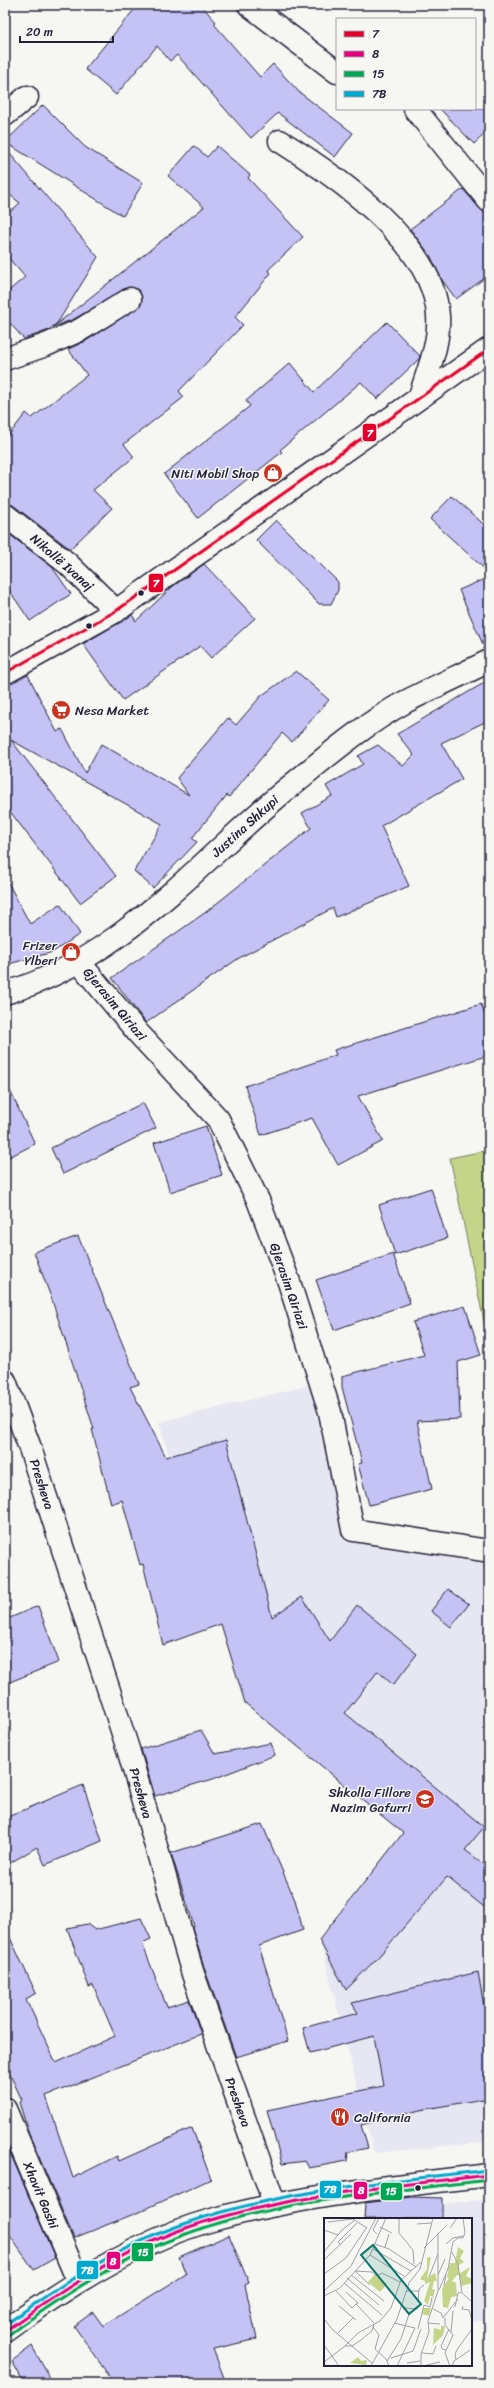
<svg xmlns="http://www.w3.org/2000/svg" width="494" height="2388" font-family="Sriracha,sans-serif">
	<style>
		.built { fill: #e7e7f3 }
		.green { fill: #c4d58a; stroke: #737c62 }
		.building { fill: #c5c3f5; stroke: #22223b }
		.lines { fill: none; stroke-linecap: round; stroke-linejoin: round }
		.minor-casing { stroke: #22223b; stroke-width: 25 }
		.major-casing { stroke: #22223b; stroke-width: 25 }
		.minor { stroke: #f6f6f2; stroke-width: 22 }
		.major { stroke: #f6f6f2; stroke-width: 22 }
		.bus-1-casing { stroke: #f6f6f2; stroke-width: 6 }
		.bus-2-casing { stroke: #f6f6f2; stroke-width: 6 }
		.bus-3-casing { stroke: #f6f6f2; stroke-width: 6 }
		.bus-4-casing { stroke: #f6f6f2; stroke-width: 6 }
		.bus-1 { stroke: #e4002b; stroke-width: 3 }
		.bus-2 { stroke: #e5007d; stroke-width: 3 }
		.bus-3 { stroke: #00a651; stroke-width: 3 }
		.bus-4 { stroke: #00a9ce; stroke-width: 3 }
		.bus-dot { fill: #22223b; stroke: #f6f6f2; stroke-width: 1.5 }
		.labels { text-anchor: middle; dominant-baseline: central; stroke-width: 3; stroke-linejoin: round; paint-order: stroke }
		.poi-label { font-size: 13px; fill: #22223b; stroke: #f6f6f2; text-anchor: end }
		.street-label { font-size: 13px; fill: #22223b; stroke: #f6f6f2 }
		.inset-road { fill: none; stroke: #a1a1a9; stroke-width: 1 }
		.view { fill: #0f766e; fill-opacity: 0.15; stroke: #0f766e; stroke-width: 2 }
		.inset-edge { fill: none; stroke: #22223b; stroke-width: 2 }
		.line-badge { stroke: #f6f6f2; stroke-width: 1.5 }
		.badge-label { font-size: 11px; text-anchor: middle; font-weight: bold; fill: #fff }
	</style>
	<rect width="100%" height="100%" fill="#f6f6f2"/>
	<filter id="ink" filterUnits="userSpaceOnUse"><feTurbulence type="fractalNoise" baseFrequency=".025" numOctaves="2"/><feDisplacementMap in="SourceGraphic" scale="8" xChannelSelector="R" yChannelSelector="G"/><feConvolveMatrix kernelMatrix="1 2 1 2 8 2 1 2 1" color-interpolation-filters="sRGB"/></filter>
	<g filter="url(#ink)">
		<path class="built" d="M310 1385 345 1541 489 1564V2142L374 2153 320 1940 403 1833 245 1703 159 1422Z
			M489 2199V2321H471V2219H442L443 2204Z"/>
		<path class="green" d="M489 1150V1346L450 1158Z"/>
		<path class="building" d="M138 5H201L216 22 214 24 260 77 273 64 299 92 353 133 335 157 278 113 251 138 177 55 170 61 157 46 116 95 85 69Z
			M43 105 85 147 143 183 123 216 5 142Z
			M440 109H489V130L474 144Z
			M194 146 207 157 217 146 250 175 248 178 303 237 268 270 271 273 235 317 243 325 179 391 184 397 124 444 134 457 93 490 112 508 70 549 13 505 5 503V440L26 413 32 418 87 375 68 349 86 341 141 305 142 298 140 292 129 287 74 319 53 327 204 207 168 176Z
			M5 148 98 257 58 322 49 330 24 339 5 318V294L25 277 5 254V216L20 203 5 191Z
			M463 189 480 209 489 213V275L456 299 442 280 430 255 410 229Z
			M387 322 420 356 419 359 377 399 361 382 280 450 282 452 198 518 164 474 250 406 246 401 290 363 314 392Z
			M452 496 489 529V573L430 519Z
			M276 520 338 582V590L331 604H319L256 540Z
			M5 531 52 567 71 594 30 621 5 584Z
			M204 564 255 618 211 658 200 646 123 700 83 644 132 615 136 621 172 587Z
			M489 577V649H485L459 590Z
			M296 671 329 700 292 742 282 733 229 797 227 795 192 838 197 842 153 888 134 871 162 824 11 740 116 876 80 903 5 805V685L28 675 57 732 62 729 85 773 101 744 189 795 177 778 228 718 236 725 261 696Z
			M489 680V720L441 743 462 779 381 826 409 886 336 917 333 908 239 958 146 1023 112 978 206 912 311 828 302 813 332 796 326 786 363 764 358 756 378 745 403 766 414 755 397 734Z
			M5 877 30 924 60 904 80 934 53 952 5 965Z
			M481 1004 489 1027V1055L358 1096 383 1141 338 1165 312 1118 261 1135 245 1086 336 1055 334 1050Z
			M5 1080 35 1144 5 1159Z
			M143 1103 156 1128 63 1174 51 1148Z
			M206 1126 222 1175 170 1192 154 1143Z
			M431 1188 447 1238 395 1255 379 1205Z
			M78 1236 139 1384 130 1387 166 1457 226 1440 272 1617 302 1597 330 1641 357 1605 417 1654 393 1685 378 1671 345 1713 484 1827 465 1850 489 1868V1911L447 1877 380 1955 346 1990 319 1940 403 1833 245 1703 221 1624 163 1645 143 1564 140 1565 122 1500 111 1504 92 1429H94L52 1300 34 1252Z
			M393 1254 410 1303 334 1330 316 1280Z
			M465 1306 481 1355 458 1362 460 1419 417 1421 432 1489 369 1505 358 1464 362 1463 342 1387V1376L424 1355 413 1322Z
			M448 1589 469 1604 451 1627 431 1611Z
			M38 1606 59 1662 5 1684V1620Z
			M201 1730 215 1754 271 1743 275 1755 213 1779 155 1796 141 1749Z
			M83 1785 102 1841 45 1865 37 1847 5 1866V1818Z
			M262 1824 295 1900 303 1930 259 1946 288 2041 236 2057 205 1970 192 1927 194 1926 171 1853Z
			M141 1918 151 1939 142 1943 167 2007 189 2000 201 2034 46 2096 73 2178 117 2156 119 2161 192 2128 211 2179 139 2212 74 2238 29 2134 19 2102 22 2100 5 2064V1927L36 1993 26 1999 56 2063 115 2036 93 1985 89 1987 67 1928 87 1924 95 1930Z
			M478 1972 489 2035V2098L420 2110 361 2125 368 2148 348 2152 347 2161 309 2168 305 2161 282 2164 267 2110 383 2086 374 2036 310 2053 303 2028 358 2013 352 2003Z
			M6 2143 55 2258 34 2270 5 2229Z
			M412 2197 442 2198V2219H364L365 2203Z
			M229 2235 249 2283 245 2285 257 2339 213 2349 226 2383H114L74 2326 93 2312 103 2326 186 2274 179 2257Z
			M32 2346 42 2364 53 2383H24L12 2361Z"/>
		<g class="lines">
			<defs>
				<path id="minor" d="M249 5 337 72
					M415 109 489 201
					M5 115 27 97
					M280 141C336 176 434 243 438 316 440 343 428 370 420 396
					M5 359 46 345 80 330 130 299
					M5 515 67 563 116 611
					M5 673 116 611 489 349
					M79 962 139 1034 218 1119 258 1200 289 1282 330 1412 353 1530 489 1551
					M5 993C120 961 199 861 288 788 325 758 363 725 405 702 432 688 461 675 489 661
					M5 1381 29 1445 128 1749 193 1974 275 2205
					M5 2109 78 2281"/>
				<path id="major" d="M5 2331C64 2288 141 2239 212 2220 302 2195 397 2186 489 2175"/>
			</defs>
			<use href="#minor" class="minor-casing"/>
			<use href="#major" class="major-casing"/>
			<use href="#minor" class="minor"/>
			<use href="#major" class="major"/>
			<defs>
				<path id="bus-1" d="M5 673 116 611 489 349"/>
				<path id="bus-2" d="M5 2331C61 2291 120 2251 186 2228 283 2195 388 2187 489 2175"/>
				<path id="bus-3" d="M8 2335C64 2295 121 2257 186 2234 280 2199 390 2192 489 2180"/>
				<path id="bus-4" d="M5 2325C60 2285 119 2246 184 2224 281 2190 387 2182 488 2170"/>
			</defs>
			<use href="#bus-1" class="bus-1-casing"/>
			<use href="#bus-2" class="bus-2-casing"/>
			<use href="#bus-3" class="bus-3-casing"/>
			<use href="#bus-4" class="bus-4-casing"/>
			<use href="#bus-1" class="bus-1"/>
			<use href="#bus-2" class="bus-2"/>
			<use href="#bus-3" class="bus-3"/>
			<use href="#bus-4" class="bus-4"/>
		</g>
	</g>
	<defs>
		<symbol id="shop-disc" viewBox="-11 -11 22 22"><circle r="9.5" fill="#c8321e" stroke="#f6f6f2"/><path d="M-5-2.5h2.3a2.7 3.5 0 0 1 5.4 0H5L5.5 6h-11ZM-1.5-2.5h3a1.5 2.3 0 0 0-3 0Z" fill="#fff"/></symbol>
		<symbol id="supermarket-disc" viewBox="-11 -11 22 22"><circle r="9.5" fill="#c8321e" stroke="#f6f6f2"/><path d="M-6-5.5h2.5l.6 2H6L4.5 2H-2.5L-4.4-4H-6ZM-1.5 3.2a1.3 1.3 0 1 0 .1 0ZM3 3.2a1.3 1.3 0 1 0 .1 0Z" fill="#fff"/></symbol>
		<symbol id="school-disc" viewBox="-11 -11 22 22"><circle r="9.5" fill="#c8321e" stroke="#f6f6f2"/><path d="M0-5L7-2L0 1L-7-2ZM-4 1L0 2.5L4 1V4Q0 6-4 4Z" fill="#fff"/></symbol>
		<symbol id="restaurant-disc" viewBox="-11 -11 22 22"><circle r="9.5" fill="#c8321e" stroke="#f6f6f2"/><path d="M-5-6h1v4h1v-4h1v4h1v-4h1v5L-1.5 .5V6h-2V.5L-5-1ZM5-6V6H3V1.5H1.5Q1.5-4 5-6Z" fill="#fff"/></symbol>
	</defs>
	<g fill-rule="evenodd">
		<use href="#shop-disc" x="262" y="462" width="22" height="22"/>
		<use href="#supermarket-disc" x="50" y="699" width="22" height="22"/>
		<use href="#shop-disc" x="60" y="941" width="22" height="22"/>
		<use href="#school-disc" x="414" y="1788" width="22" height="22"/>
		<use href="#restaurant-disc" x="329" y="2106" width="22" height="22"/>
	</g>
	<g class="bus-dot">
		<circle cx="141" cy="593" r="3.5"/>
		<circle cx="89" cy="626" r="3.5"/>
		<circle cx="418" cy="2188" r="3.5"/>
	</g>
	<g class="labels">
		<g class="poi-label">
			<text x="259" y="473">Niti Mobil Shop</text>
			<text x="75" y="710" text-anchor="start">Nesa Market</text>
			<text x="57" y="945">Frizer<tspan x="57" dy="15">Ylberi</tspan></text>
			<text x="411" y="1792">Shkolla Fillore<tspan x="411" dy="15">Nazim Gafurri</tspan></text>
			<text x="354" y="2117" text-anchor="start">California</text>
		</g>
		<g class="street-label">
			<text transform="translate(62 562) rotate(41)">Nikollë Ivanaj</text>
			<text transform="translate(245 826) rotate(-42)">Justina Shkupi</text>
			<text transform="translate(115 1004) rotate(50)">Gjerasim Qiriazi</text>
			<text transform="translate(289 1286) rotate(71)">Gjerasim Qiriazi</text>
			<text transform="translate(42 1484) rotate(72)">Presheva</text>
			<text transform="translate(141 1793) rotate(74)">Presheva</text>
			<text transform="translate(238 2102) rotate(70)">Presheva</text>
			<text transform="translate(41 2195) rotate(67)">Xhavit Gashi</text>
		</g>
	</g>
	<g transform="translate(324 2218)">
		<rect width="148" height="148" fill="#f6f6f2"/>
		<path d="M134 29 140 33 136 40 140 44 135 47V56L146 49 142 58 148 61V65L137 68 135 57H133L128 63 132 65 133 78 127 79 124 90 119 89 118 71 125 60 123 59 126 45H131ZM107 39 103 60 111 55 113 63H110L108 71 111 72 105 98 98 96 100 90H107L109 78H106L104 87 100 83 106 64 101 66V63L96 61 103 51V40ZM51 56 63 66 56 74 44 64ZM117 108H121L119 117 109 127 110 110 117 112ZM34 139 37 143 43 142 42 147 26 145Z" fill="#c4d58a"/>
		<path class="inset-road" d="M75 0V15L89 32 90 46M4 4 29 1 43 10M93 6 107 5M56 9 68 15M126 10 133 0M0 12 14 17M53 16 49 12 55 0M139 20 141 15 139 0M51 26 65 31 92 49M122 26 129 20 139 18M17 27 14 24 33 5M61 29 65 16M100 30 122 8M49 31 87 53M0 34 18 12 31 2M128 34 134 46 138 75 148 84M46 37 80 58M0 42 27 16M31 53 48 54 53 58 58 55 76 64M31 53 46 67M0 56 22 40 43 9M27 57 60 83M114 57 121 41M105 59 114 36M23 60 55 87M20 65 58 97M120 68 122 56M115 72 124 51 129 24 134 20H139M0 73 27 48 52 0M12 73 28 90 32 86M82 73H95M22 74 34 85 32 86M0 78 16 70 46 37 62 0M94 84 95 71 100 67M32 86 50 105M78 87 80 90 94 91M15 88 32 102M139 88 138 91 145 92 148 102M131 89 134 75 137 74M109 91 117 95 119 100 134 81M121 100V107L129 117 121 135 126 148M0 101 9 112 48 145M70 105 91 110M104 105 116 106M49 109 55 117 51 131 62 141 65 148M94 111 100 87 106 89 108 79M127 114 129 93M14 115 29 100M0 127 15 148M21 128 34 115 56 103 67 90 77 62 97 44M122 132 118 131 117 128 125 111M98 135 109 136 112 128M67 140 89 133 97 111M132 142 131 136 134 130 148 111M63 143 77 121 85 96M0 144 21 128H28L37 122 48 113 50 106M83 145 96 143M47 148 73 101 85 65 96 51 109 0M73 148 91 110M97 148V136L105 114 104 103 114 73V15M99 148 116 144M128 148 130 143 146 132"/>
		<path class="view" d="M49 27 97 86 85 96 37 37Z"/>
		<rect width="148" height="148" class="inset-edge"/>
	</g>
	<g class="line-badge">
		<rect x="362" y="423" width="15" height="19" rx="4" fill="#e4002b"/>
		<rect x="148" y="573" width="16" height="20" rx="4" fill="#e4002b"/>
		<rect x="319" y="2180" width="23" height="19" rx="4" fill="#00a9ce"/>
		<rect x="353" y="2181" width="15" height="19" rx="4" fill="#e5007d"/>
		<rect x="380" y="2182" width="23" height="19" rx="4" fill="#00a651"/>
		<rect x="131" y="2242" width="23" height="20" rx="4" fill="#00a651"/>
		<rect x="106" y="2251" width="15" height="19" rx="4" fill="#e5007d"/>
		<rect x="76" y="2260" width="23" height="20" rx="4" fill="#00a9ce"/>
	</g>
	<g class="badge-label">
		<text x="370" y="437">7</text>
		<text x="156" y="587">7</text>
		<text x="330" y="2193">7B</text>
		<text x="361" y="2194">8</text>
		<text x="391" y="2195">15</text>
		<text x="143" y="2256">15</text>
		<text x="113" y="2265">8</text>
		<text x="87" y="2274">7B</text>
	</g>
	<rect width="494" height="2388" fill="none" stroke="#f6f6f2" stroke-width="20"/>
	<rect x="10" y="10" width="474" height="2368" fill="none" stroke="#22223b" stroke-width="1.5" filter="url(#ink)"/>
	<rect x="336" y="18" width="140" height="92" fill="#f6f6f2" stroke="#a1a1a9"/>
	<rect x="344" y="31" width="20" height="6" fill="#e4002b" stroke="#a1a1a9"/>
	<text x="372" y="38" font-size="12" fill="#22223b">7</text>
	<rect x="344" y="51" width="20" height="6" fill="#e5007d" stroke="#a1a1a9"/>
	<text x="372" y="58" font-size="12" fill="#22223b">8</text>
	<rect x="344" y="71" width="20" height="6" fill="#00a651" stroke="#a1a1a9"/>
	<text x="372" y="78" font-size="12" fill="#22223b">15</text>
	<rect x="344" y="91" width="20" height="6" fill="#00a9ce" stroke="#a1a1a9"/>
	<text x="372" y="98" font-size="12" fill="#22223b">7B</text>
	<path d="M20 36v6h93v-6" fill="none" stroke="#22223b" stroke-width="2"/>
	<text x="26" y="36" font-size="12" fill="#22223b" stroke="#f6f6f2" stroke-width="3" paint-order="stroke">20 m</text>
</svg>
